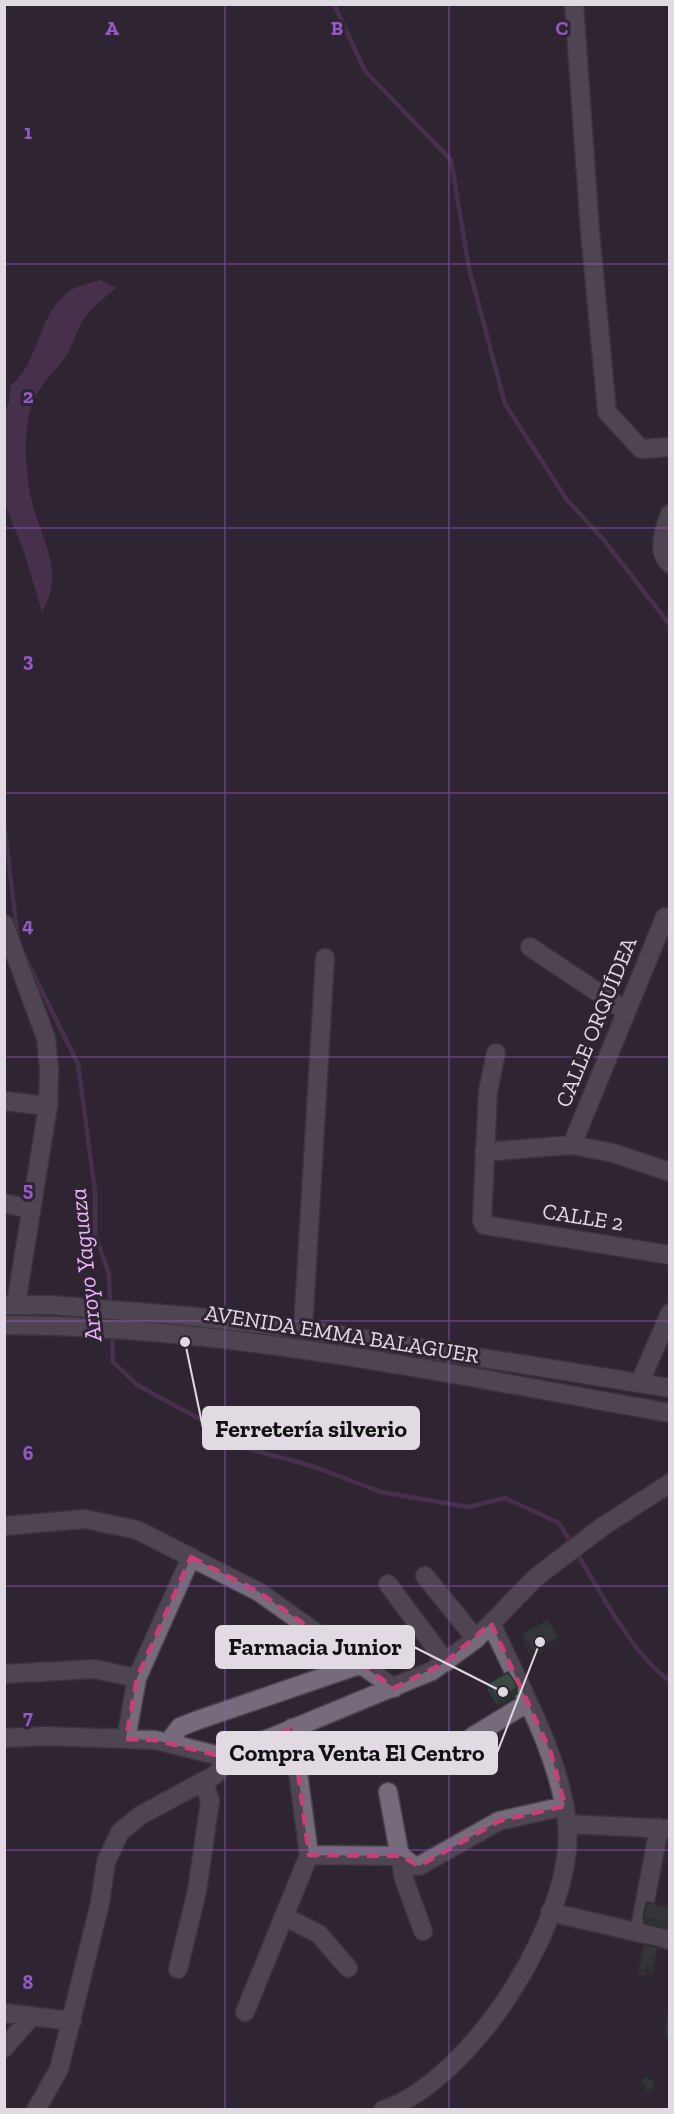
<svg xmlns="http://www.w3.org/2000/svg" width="674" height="2114" font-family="'Zilla Slab',serif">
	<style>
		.water { fill: #633e6e }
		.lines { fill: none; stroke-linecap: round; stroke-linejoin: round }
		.stream { stroke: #633e6e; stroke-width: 4.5 }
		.minor-casing { stroke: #4c434e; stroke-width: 21 }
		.minor { stroke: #766b7a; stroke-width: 18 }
		.wall { fill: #30403a }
		.shaded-wall { fill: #27342f }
		.building { fill: #384b43; stroke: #27342f; stroke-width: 1.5 }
		.marked { fill: none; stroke: #c83f76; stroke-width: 4.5; stroke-dasharray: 12 8; stroke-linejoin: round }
		.grid { fill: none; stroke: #9458c8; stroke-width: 1.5; stroke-opacity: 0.55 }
		.labels { text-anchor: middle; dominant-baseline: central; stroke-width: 6; stroke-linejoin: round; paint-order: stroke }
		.street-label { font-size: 22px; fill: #e1dae3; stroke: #2f2532 }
		.water-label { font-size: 24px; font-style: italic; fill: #ecb2fd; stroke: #2f2532 }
		.grid-label { font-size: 20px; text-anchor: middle; font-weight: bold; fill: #9458c8; stroke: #2f2532; stroke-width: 6; stroke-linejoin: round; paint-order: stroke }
		.leader { fill: none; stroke: #e1dae3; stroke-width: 2 }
		.callout-dot { fill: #e1dae3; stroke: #2f2532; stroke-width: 2 }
		.callout { fill: #e1dae3; stroke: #e1dae3; stroke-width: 2 }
		.callout-label { font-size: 24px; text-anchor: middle; font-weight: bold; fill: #111 }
	</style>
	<rect width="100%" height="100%" fill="#2f2532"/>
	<path class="water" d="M100 280 116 288C106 297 93 306 86 316 77 329 73 345 65 358 56 370 44 381 37 394 21 421 25 473 32 502 42 543 66 570 42 612L24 552 5 505V410L9 403 10 386C42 361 36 311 73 289 81 285 91 283 100 280Z"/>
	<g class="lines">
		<path class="stream" d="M334 4 365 71 451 160 469 268 505 404 567 500 603 539 670 625
			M4 822 18 941
			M25 957 78 1064 95 1191V1234L109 1274 110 1304
			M112 1334 113 1362 137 1385 205 1422 239 1446 312 1466 381 1492 468 1507 505 1498 559 1523 572 1544
			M576 1552C599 1589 634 1657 670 1681"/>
		<defs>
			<path id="minor" d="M574 4 590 231 607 412 641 449 670 447
				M670 514C664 529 656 552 670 564
				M4 924 46 1038 49 1069 48 1106 16 1304
				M530 947 626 1011
				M496 1053 488 1091 482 1220 484 1225 670 1255
				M4 1101 48 1106
				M572 1145 665 917
				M484 1152 572 1145 613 1153 670 1172
				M4 1203 30 1209
				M4 1305H51L187 1316 303 1329 670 1388
				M4 1325C228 1326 450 1374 670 1413
				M303 1329 325 958
				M640 1382 670 1313
				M4 1526 85 1519 137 1530 259 1592 394 1688
				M425 1576 476 1639
				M388 1584 446 1662
				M4 1674 94 1669 137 1678
				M472 1737 527 1703
				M4 1738 45 1736 155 1740 224 1757
				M126 1739 137 1678 191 1557
				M168 1743 180 1727 198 1720 359 1665
				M224 1757 432 1671 476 1639 535 1578 602 1527 670 1483
				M388 1792 404 1879 423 1931
				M567 1824 670 1829
				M309 1855 401 1856 414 1866H419L499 1821 565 1806
				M550 1912 670 1940
				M285 1917 319 1934 348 1968
				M639 1933 659 1828
				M178 1969 197 1891 210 1801 204 1782
				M245 2012 309 1855 292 1728
				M4 2013 72 2021
				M4 2048 31 2017
				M36 2110 59 2069 100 1903 106 1862 120 1832 141 1815 215 1775 223 1766 224 1757
				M383 2110C473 2080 577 1915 567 1822 559 1754 519 1685 491 1623"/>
		</defs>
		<use href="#minor" class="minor-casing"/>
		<use href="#minor" class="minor"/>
	</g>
	<path class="wall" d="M522 1634 558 1643 532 1658 522 1640Z
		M488 1684 518 1694 498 1706 488 1690Z
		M669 1908V1930L643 1924V1917Z
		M658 1954 654 1974 647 1972 646 1977 638 1975V1969Z
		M669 2008V2038L665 2037V2027Z
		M641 2083 655 2084 651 2094 644 2091 645 2087 641 2086Z"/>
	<path class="shaded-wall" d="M558 1637V1643L532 1658V1652Z
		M518 1687V1694L498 1706V1700Z
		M658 1947V1954L654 1974V1967Z"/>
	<path class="building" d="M548 1619 558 1637 532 1652 522 1634Z
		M508 1672 518 1687 498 1700 488 1684Z
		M647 1902 669 1908V1924L643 1917Z
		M644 1944 658 1947 654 1967 647 1966 646 1971 638 1969Z
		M669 2008V2029L665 2027Z
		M644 2076 655 2081 651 2090 644 2088 646 2085 641 2083Z"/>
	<path d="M0 0H674V2114H0ZM191 1557 259 1592 394 1688 446 1662 491 1623 551 1753 565 1806 499 1821 419 1866 401 1856 309 1855 292 1728 224 1757 155 1740 126 1739 137 1678Z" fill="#2f2532" fill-opacity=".55" fill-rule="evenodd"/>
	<path class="marked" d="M191 1557 259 1592 394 1688 446 1662 491 1623 551 1753 565 1806 499 1821 419 1866 401 1856 309 1855 292 1728 224 1757 155 1740 126 1739 137 1678Z"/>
	<path class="grid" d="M225 4V2110M449 4V2110M4 264H670M4 528H670M4 793H670M4 1057H670M4 1321H670M4 1586H670M4 1850H670"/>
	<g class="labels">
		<g class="street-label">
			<text transform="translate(596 1022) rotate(-68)">CALLE ORQUÍDEA</text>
			<text transform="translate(583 1217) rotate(9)">CALLE 2</text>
			<text transform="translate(342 1334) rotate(9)">AVENIDA EMMA BALAGUER</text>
		</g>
		<g class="water-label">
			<text transform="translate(85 1265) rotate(-96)">Arroyo Yaguaza</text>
		</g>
	</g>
	<g class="grid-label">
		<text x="112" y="35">A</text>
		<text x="337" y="35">B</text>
		<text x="562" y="35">C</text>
		<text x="28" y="139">1</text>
		<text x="28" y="403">2</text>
		<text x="28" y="667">3</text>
		<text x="28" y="932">4</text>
		<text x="28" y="1196">5</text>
		<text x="28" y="1460">6</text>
		<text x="28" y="1724">7</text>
		<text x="28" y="1989">8</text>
	</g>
	<path class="leader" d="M185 1342L203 1428M503 1692L414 1647M540 1642L497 1753"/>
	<g class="callout-dot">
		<circle cx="185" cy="1342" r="6"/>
		<circle cx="503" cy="1692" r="6"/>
		<circle cx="540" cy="1642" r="6"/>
	</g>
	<g class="callout">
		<rect x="203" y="1407" width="216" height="42" rx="6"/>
		<rect x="216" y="1626" width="198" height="42" rx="6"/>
		<rect x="217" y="1732" width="280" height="42" rx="6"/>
	</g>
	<g class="callout-label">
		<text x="311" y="1437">Ferretería silverio</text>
		<text x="315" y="1655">Farmacia Junior</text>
		<text x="357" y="1761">Compra Venta El Centro</text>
	</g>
	<rect width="674" height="2114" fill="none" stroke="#e1dae3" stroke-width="12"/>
</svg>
